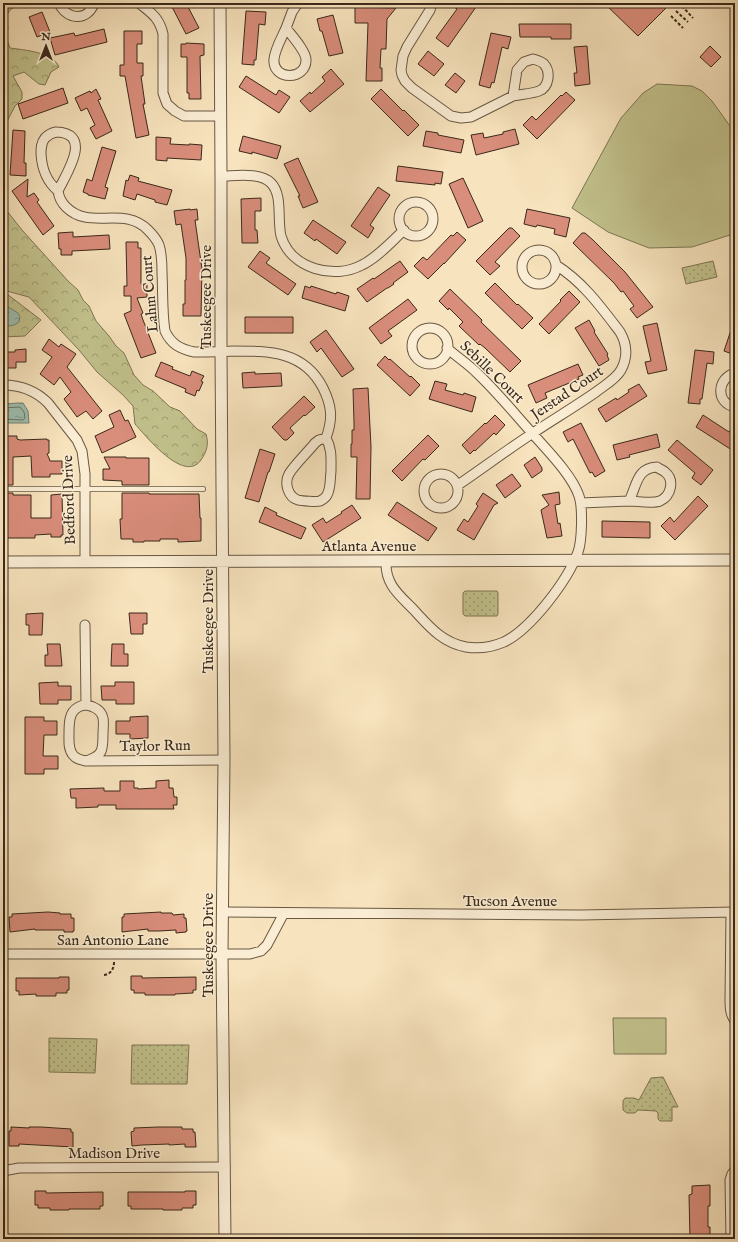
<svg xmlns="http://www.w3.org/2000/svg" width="738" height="1242" font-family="'IM FELL English',serif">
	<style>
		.grass { fill: #c2c28d; stroke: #7e7653 }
		.forest { fill: url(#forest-crowns); stroke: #7e7653 }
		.park { fill: url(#park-dots); stroke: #7e7653 }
		.water { fill: url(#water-ripples); stroke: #758273 }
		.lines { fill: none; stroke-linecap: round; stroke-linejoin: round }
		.shore { stroke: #6c7464; stroke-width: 1 }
		.building { fill: #d98d7b; stroke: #3a2919 }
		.service-casing { stroke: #695842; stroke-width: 6 }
		.minor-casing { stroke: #695842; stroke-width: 11 }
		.tertiary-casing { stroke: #695842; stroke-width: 13 }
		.path { stroke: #3a2919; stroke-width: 2; stroke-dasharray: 3 2; stroke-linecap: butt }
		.service { stroke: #faedd4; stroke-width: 4.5 }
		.minor { stroke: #faedd4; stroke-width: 9 }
		.tertiary { stroke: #faedd4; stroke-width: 11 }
		.labels { text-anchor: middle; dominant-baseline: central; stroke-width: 3; stroke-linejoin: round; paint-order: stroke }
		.street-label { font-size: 15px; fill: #3a2919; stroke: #faedd4 }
	</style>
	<defs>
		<pattern id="forest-crowns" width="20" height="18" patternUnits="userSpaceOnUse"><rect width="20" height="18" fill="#c2c28d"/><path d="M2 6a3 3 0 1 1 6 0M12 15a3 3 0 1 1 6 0" fill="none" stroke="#9f9e72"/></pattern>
		<pattern id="park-dots" width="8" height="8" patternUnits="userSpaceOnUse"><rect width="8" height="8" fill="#c2c28d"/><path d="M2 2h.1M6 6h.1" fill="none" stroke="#9f9e72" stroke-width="1.8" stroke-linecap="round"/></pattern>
		<pattern id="water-ripples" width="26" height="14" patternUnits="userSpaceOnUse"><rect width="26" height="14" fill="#9dbeaf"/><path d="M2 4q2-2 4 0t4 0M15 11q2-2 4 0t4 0" fill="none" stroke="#819a8e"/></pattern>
	</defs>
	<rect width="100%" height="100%" fill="#f7e3bd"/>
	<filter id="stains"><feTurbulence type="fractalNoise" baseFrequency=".005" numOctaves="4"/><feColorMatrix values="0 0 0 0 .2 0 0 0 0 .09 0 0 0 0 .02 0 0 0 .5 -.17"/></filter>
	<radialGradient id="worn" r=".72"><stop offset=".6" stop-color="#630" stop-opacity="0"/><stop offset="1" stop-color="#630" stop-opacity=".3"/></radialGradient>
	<path class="grass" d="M657 84 692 86 702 91 712 101 735 133V232L730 235 692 247 649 248 608 232 572 208 621 118 643 93Z
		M613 1018H666V1054H614Z"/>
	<path class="forest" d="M3 3H18L17 6 11 9 5 17 8 27 6 37 10 48C24 50 53 52 59 67L51 72 45 85 39 84 24 72 13 76 22 92V99L15 106 3 129Z
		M3 206 22 230 68 281 78 290 83 300 89 306 96 321 109 336 116 346 124 353 134 375 143 385 153 391 170 407 180 411 197 429 206 434C209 444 207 451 201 460 184 484 146 436 135 424L133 406 123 395 97 372 79 350 29 297 3 290Z
		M3 291 41 320 25 336 3 337Z"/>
	<path class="park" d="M713 261 717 277 686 284 682 268Z
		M465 591H497L498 593V614L497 616H465L463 614V593Z
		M49 1038 97 1039 95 1073 49 1072Z
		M132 1045H189L187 1084H131Z
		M663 1077 678 1107H672V1121H660L658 1119V1113L656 1111 638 1110 635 1113H627L623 1110V1101L625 1098H634L639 1100 651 1078Z"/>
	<path class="water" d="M3 304 18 313 20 317 19 322 14 325 3 327Z
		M19 403H23L28 411 29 423H3V404Z"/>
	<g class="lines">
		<path class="shore" d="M3 408 20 407 24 412 25 418 23 420 3 419"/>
	</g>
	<path class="building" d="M170 3H186L199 28 186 34Z
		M448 3H470L476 7 448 47 436 38 457 9Z
		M604 3H671L638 36Z
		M355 7 396 8 387 19 386 49H381L380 68H382V81H366L368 23H355Z
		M246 11 266 12 265 25 259 24 256 60H254V65L242 64Z
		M42 12 50 32 37 37 29 17Z
		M333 15 343 53 329 56 322 31H320L317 19Z
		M519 24H571V39H551V37H520Z
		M104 29 107 42 55 55 50 38 74 33 75 36Z
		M124 31H142V44H137V63H143V76H141L145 104H143L149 135 136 138 125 76H120V65H124Z
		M491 33 511 37 508 49 502 47 494 83 492 82 490 88 479 85Z
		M186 43 204 44V55L200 56 201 99H189V93H187V57H181V44H186Z
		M587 46 590 84 575 86 574 73H577L574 47Z
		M710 46 721 57 711 67 700 57Z
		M428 51 444 64 434 76 418 64Z
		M331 69 344 84 310 112 300 101 310 92 311 94 325 81 322 77Z
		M455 73 465 81 456 93 445 85Z
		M246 76 276 95 279 90 290 97 279 113 239 87Z
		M63 88 68 103 23 119 18 104Z
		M96 89 101 99 98 100 112 131 96 139 90 128 95 125 87 108 81 111 75 98 90 91 91 93Z
		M381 89 403 111 404 110 419 125 408 136 371 99Z
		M566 92 575 100 537 139 523 125 532 116 536 120 561 95 562 96Z
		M515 129 519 144 476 155 471 135 483 133 484 138 503 134V132Z
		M13 130 25 131 24 163H26V176L10 175Z
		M426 131 438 133V135L464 140 461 153 423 146Z
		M243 136 281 146 277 159 252 152V154L239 151Z
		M156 137 171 138 170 144 189 145V144L202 145 201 160 167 158V161L156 160Z
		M102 147 116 151 105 187 108 188 105 199 88 195V194L83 192 87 179 92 181Z
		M298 158 318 202 303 208 298 196H300L284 164Z
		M398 166 443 172 441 184 435 183V185L396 181Z
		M130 175 139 178 138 181 172 190 167 205 155 202V200L137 194 135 200 123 196 126 180 128 181Z
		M463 178 483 221 468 228 449 184Z
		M28 179 27 197 34 193 39 200 37 202 54 226 43 235 12 191Z
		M378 187 390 195 370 225 374 228 368 238 351 226Z
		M261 198V211H255V230H257L258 243H242L241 199Z
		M190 209V210L197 209 198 220H195L202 269 201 316H183V304H185V280H186V258L181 224 176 225 174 211Z
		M527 209 570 218 566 237 554 234 555 229 537 225 536 227 524 224Z
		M313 220 346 242 337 254 316 239 315 241 304 233Z
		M509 228H512L520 236 495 262 500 266 490 275 476 261Z
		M73 232V237L109 235 110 249 72 251V255H61V249H59L58 233Z
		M457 232 466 240 444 264V263L428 279 414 266 423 257 427 260 451 235 453 236Z
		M582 233H585L593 240 625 272 653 307 637 318 630 309 634 306 623 291 621 292 614 283 573 243Z
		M126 242H138V248H141V284H147V297L137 298 143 313 141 314 143 320 156 353 141 358 124 314 131 311V296H124V286H127Z
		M260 251 270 258 266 263 296 284 288 295 248 267Z
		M400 261 408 272 393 283 394 284 388 288H387L367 302 357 289 373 278 374 279Z
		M495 283 517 305 518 304 533 318 522 329 485 293Z
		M305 286 310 288 311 286 336 294 337 292 349 296 345 311 302 298Z
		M450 289 482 320 481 322 521 361 510 372 485 348 480 344 479 345 459 326 463 322 449 308 448 310 439 301Z
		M569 291 580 302 549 334 539 324 561 301 560 300Z
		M408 299 417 310 388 331 392 336 381 344 369 328Z
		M245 317H293V333H245Z
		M589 320 595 331 594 332 608 354 607 355 609 360 599 366 575 328Z
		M657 323 667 370 648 374 645 362 651 361 643 326Z
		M733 324H735V355L724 351Z
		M326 330 354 369 342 377 321 348 317 352 310 342Z
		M49 339 59 347 61 344 76 354 67 367 102 411 93 419 86 411 77 417 64 399 71 392 60 377 54 385 40 374 52 357 42 350Z
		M26 349V362H16V368H3V352H15V350Z
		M695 350 714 352 713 364 707 363 702 399H700V404L688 403Z
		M385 356 389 360 390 359 410 377 411 376 420 385 410 396 377 365Z
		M161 362 173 367 172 369 190 376 192 371 204 376 201 381 203 382 199 391 197 390 195 396 185 392 186 389 155 376Z
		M578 364 583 375 578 377 579 379 545 393 547 398 536 403 528 385Z
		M255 372V374L281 373 282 386 243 388 242 373Z
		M435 381 447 384 445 390 463 395 464 393 476 397 472 412 429 399Z
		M639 384 647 396 606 422 598 409 616 398 617 400 629 392 628 390Z
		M368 388 371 447 370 499H356L357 457H351V444H352V430H354V423L353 389Z
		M304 396 315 407 305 416 304 415 290 428 294 433 287 440H284L272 427Z
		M120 410 125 421 128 420 136 437 102 453 95 436 114 427 109 415Z
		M495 415 505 425 496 435 494 433 475 451 474 450 470 454 462 445 485 423 486 424Z
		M703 415 729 432 735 422V452L696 427Z
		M581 423 605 471 595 477 592 472 590 473 573 439 568 442 563 432Z
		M657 434 660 447 629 455 630 457 617 460 613 445Z
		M428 435 439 446 425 460 423 459 402 481 392 471Z
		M3 436H17V439L20 440 47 439V440H49V453L47 454 49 458 50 461H62V474H50V477H32L31 456 13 457V485H3Z
		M677 440 713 470 701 485 692 478 695 473 668 450Z
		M260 449 275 454 269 472H268L259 502 245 498Z
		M104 457H126V458H149V485H122V481L103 480V469H110Z
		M535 457 542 468V471L532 478 524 465Z
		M512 474 521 486 505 498 496 485Z
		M559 492 560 504 555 505 558 524 560 523 562 536 547 538 541 510 549 505 542 495Z
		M3 493H13V495H31V518H51V495L62 494 63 535H61V537H51V534L35 535V538H3Z
		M122 493H149V494H199L200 518H201V541L178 542V539H160V541H144V542H133V539H121L120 519H122Z
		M483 493 498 503 494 505 474 540 457 530 464 519 468 522 478 506 476 504Z
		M698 496 708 506 675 540 661 526 670 517 674 522Z
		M397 502 437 528 428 541 388 515Z
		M352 505 361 518 323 542 312 525 323 518 326 523 342 513 341 512Z
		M265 507 277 513 276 515 306 528 301 539 259 522Z
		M602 521 650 522V538L602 537Z
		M43 613 42 635H29V625H26V614Z
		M129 613H147V624H143V634H131Z
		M47 644H60L62 666H45V655H48Z
		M112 644H124V654H128V666H111Z
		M58 682V686H71V700H58V704H40L39 683Z
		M115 682H134V704H116V700H102L101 686H115Z
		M148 716V738L130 739V734H116V721H130V717Z
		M25 717H44V721H57V735H44L43 756H58V769H44V774H25Z
		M169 780V788H173L174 797H177V805H173L174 809H116V805H98V807L76 808V798H71L70 789 104 788V791H120V781H134V788H138V789L156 788V781Z
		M48 912 60 913V914H71V918H74V931H73V932H64V930H35V929L10 932 9 917H12V914Z
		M161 912V913H172L173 915 184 914V918H186L187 931H186V932L176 933V930L159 931H148V929L122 932V917H124V914Z
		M131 976H142V978L196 977V990H193V993L175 994V995H145V993H134V990H131Z
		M59 977H69V990H67V993H56V996H36V994L19 995V991H16V978H59Z
		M11 1127 29 1128V1127H41L71 1129V1132H73V1147L19 1144V1146H9V1131H11Z
		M158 1127H182V1129H193V1132H195L196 1147H185V1144L169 1145V1144L142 1145 132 1146 131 1132 134 1131V1128Z
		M710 1185V1206H708V1227H710V1239H690L689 1195 692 1194V1186Z
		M35 1191H46V1193L103 1192V1206H100V1209H69V1210H50V1208H38V1205H35Z
		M185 1191H196V1205H193V1208H182V1210H163V1209H131V1206H128V1192H185Z"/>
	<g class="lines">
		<defs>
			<path id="service" d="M3 489H203"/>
			<path id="minor" d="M59 3C66 20 88 22 94 3
				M139 3C151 13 159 17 163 34V93L167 104 175 111 184 116H221
				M432 3 430 10 407 47 403 56 401 70 402 75 405 81 412 88 451 116 461 118 471 117 513 96
				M286 28C292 36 305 50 306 59 307 81 272 81 274 59 275 49 282 37 286 28Z
				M286 28 292 12 298 3
				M533 59C536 60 541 61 544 64 551 72 549 87 539 91 531 94 521 94 513 96L517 70 524 62Z
				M56 132C94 133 66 174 58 191 46 181 42 169 41 154 41 148 41 143 45 138 48 135 51 133 56 132Z
				M221 176C236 176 260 172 271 183 283 195 277 220 281 236 291 269 334 280 362 265 378 257 391 242 404 230
				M58 191C59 198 61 202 66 207 90 231 123 205 148 230 153 235 157 240 159 245 162 254 162 264 162 273 163 292 162 312 165 331 171 344 180 349 194 352 207 352 220 352 233 351 270 351 304 351 323 388 332 406 333 419 326 438
				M399 219a17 17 0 1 1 34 0a17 17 0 1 1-34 0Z
				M522 267a17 17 0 1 1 34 0a17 17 0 1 1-34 0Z
				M412 346a18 18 0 1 1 36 0a18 18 0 1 1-36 0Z
				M735 373C717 378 715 403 735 407
				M3 385C21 385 35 390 48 403L77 440 82 451 85 474V561
				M326 438C332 449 331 458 331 471 330 479 331 488 327 495 326 497 322 500 320 501 317 502 302 501 298 500 288 497 284 483 289 474 294 465 308 452 315 443L319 440Z
				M657 467C659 469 663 470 665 472 675 480 671 496 660 501 652 504 638 501 629 501 637 486 636 468 657 467Z
				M424 491a17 17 0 1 1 34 0a17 17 0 1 1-34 0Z
				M458 485C483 468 507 450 533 433 554 419 576 406 596 392 605 385 616 379 621 370 628 357 627 344 620 332 601 307 583 282 556 265
				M581 503 629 501
				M386 561C385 584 398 594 413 609 429 626 441 642 466 647 478 649 492 647 504 642 531 629 568 580 578 552 582 541 583 508 579 496 572 475 547 450 532 433 514 413 497 392 477 373 468 364 457 357 447 348
				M85 625 86 705
				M86 761C103 756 103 750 103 734 103 729 104 723 103 718 102 713 98 709 93 707 83 702 72 708 70 719 69 724 69 729 69 734 69 741 68 749 73 755 76 759 81 760 86 761L224 760
				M223 912 582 915 735 912
				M731 912 730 999C730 1007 730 1014 735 1021
				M3 954H250L261 951 267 945 284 913
				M3 1171 19 1168 225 1167
				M731 1239 730 1180 732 1174 735 1170"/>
			<path id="tertiary" d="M220 3 221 176V351L224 760 222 953 225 1239
				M3 562 735 560"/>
		</defs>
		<use href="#service" class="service-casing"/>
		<use href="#minor" class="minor-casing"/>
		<use href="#tertiary" class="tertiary-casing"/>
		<path class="path" d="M682 6 693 18
			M580 7 585 3
			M676 11 688 22
			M671 16 683 28
			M104 975C111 974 114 969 114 962"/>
		<use href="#service" class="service"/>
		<use href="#minor" class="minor"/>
		<use href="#tertiary" class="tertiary"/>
	</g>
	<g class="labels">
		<g class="street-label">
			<text transform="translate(150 294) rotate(-95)">Lahm Court</text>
			<text transform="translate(206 297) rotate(-90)">Tuskeegee Drive</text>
			<text transform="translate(492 372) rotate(44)">Sebille Court</text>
			<text transform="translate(567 393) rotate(-34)">Jerstad Court</text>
			<text transform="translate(69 500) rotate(-92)">Bedford Drive</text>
			<text x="369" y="546">Atlanta Avenue</text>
			<text transform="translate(208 621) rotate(-90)">Tuskeegee Drive</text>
			<text transform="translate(155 746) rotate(-1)">Taylor Run</text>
			<text x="510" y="901">Tucson Avenue</text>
			<text x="113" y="940">San Antonio Lane</text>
			<text transform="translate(208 945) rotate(-90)">Tuskeegee Drive</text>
			<text x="114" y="1153">Madison Drive</text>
		</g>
	</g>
	<rect width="738" height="1242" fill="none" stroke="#f7e3bd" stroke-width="16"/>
	<rect x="4" y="4" width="730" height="1234" fill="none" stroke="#3a2919" stroke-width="2"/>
	<rect x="8" y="8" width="722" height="1226" fill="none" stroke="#3a2919"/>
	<g transform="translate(46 46)" stroke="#faedd4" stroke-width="3" paint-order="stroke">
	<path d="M0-3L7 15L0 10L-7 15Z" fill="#3a2919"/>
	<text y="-6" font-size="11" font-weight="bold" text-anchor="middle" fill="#3a2919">N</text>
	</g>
	<rect width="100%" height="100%" filter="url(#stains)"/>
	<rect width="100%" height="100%" fill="url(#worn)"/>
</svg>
